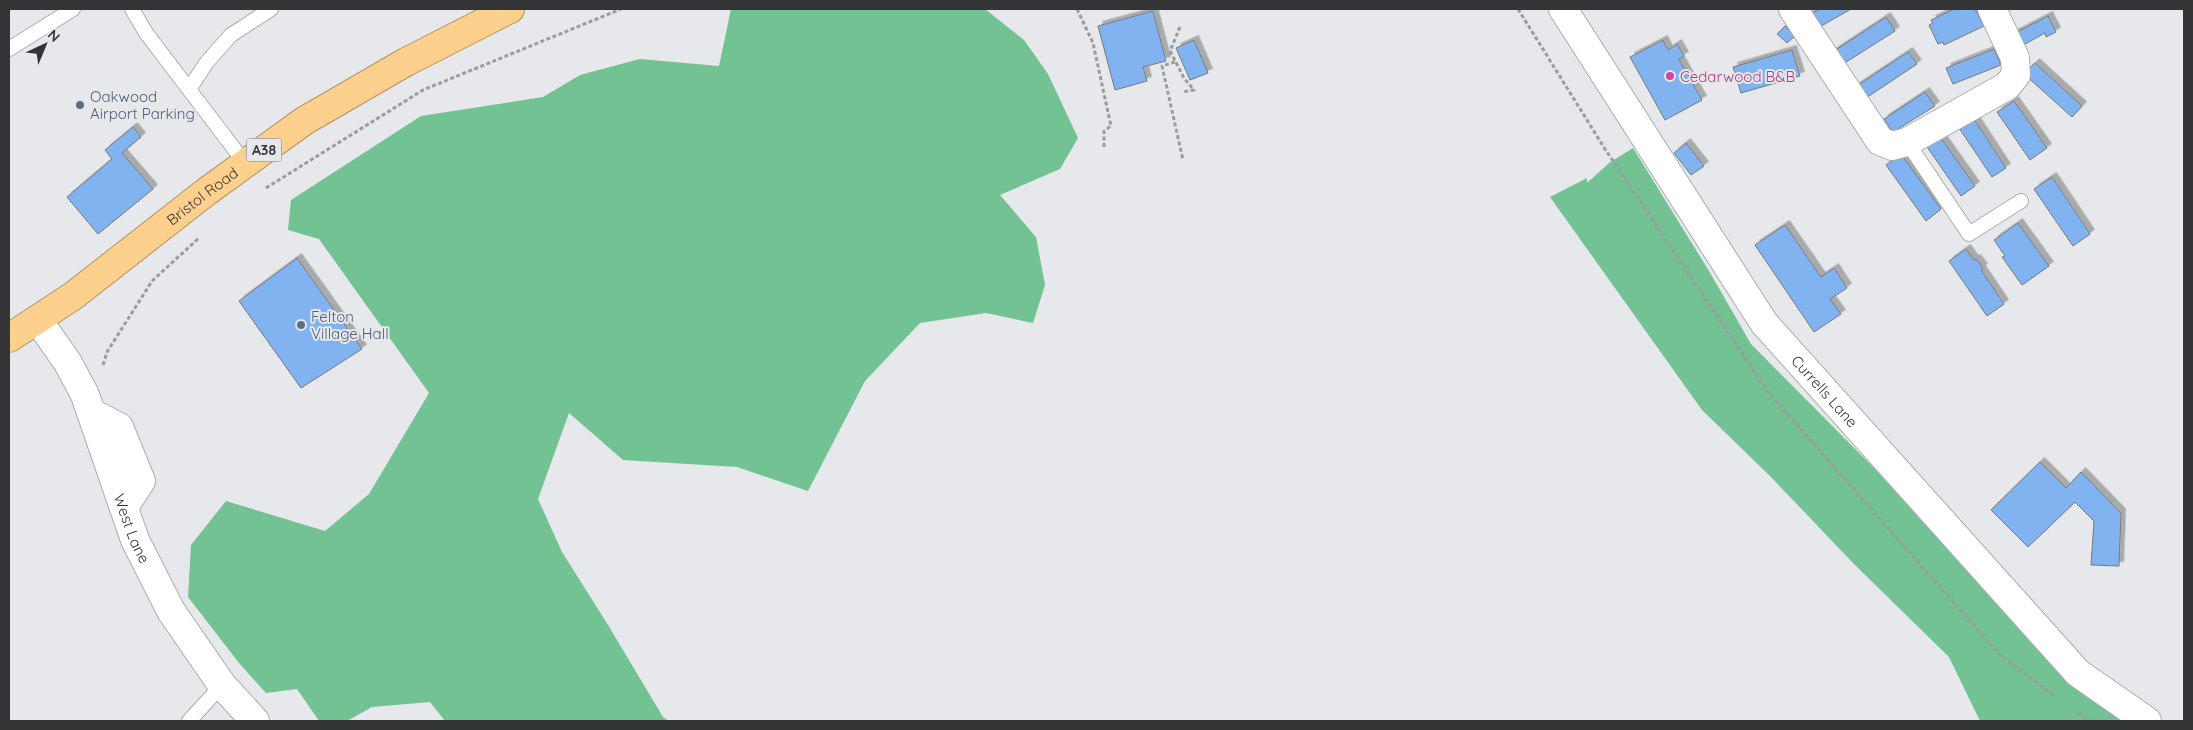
<svg xmlns="http://www.w3.org/2000/svg" width="2193" height="730" font-family="Quicksand,sans-serif">
	<style>
		.forest { fill: #72c293 }
		.building { fill: #81b3f0; stroke: #77797c; filter: url(#shadow) }
		.lines { fill: none; stroke-linecap: round; stroke-linejoin: round }
		.service-casing { stroke: #abadb0; stroke-width: 16 }
		.minor-casing { stroke: #abadb0; stroke-width: 30 }
		.tertiary-casing { stroke: #abadb0; stroke-width: 30 }
		.trunk-casing { stroke: #b6925c; stroke-width: 30 }
		.path { stroke: #9a9c9e; stroke-width: 3; stroke-dasharray: 4 2.5; stroke-linecap: butt }
		.service { stroke: #fff; stroke-width: 14 }
		.minor { stroke: #fff; stroke-width: 28 }
		.tertiary { stroke: #fff; stroke-width: 28 }
		.trunk { stroke: #fed08e; stroke-width: 28 }
		.hotel-dot { fill: #d1479c; stroke: #e6e8eb; stroke-width: 2 }
		.service-dot { fill: #5c6f8a; stroke: #e6e8eb; stroke-width: 2 }
		.labels { text-anchor: middle; dominant-baseline: central; stroke-width: 4; stroke-linejoin: round; paint-order: stroke }
		.shield { fill: #e6e8eb; stroke: #696a6c; stroke-width: 1 }
		.shield-label { font-size: 14px; font-weight: bold; fill: #333435 }
		.hotel-label { font-size: 15px; fill: #b23c85; stroke: #e6e8eb; text-anchor: start }
		.service-label { font-size: 15px; fill: #4e5e75; stroke: #e6e8eb; text-anchor: start }
		.street-label { font-size: 15px; fill: #333435; stroke: #e6e8eb }
	</style>
	<defs>
		<filter id="shadow"><feDropShadow dx="4.5" dy="-4.5" stdDeviation="0" flood-color="#0004"/></filter>
	</defs>
	<rect width="100%" height="100%" fill="#e6e8eb"/>
	<path class="forest" d="M731 9H985L1024 40 1048 74 1078 138 1060 169 1000 195 1036 237 1045 285 1033 323 986 313 920 323 865 381 808 491 737 467 623 460 569 413 538 499 562 552 608 625 663 717 669 721H445L430 702 372 707 347 721H319L297 689 266 693 239 663 188 597 191 545 226 501 325 531 369 494 429 393 319 239 288 230 291 200 421 116 543 97 580 75 640 59 719 66Z
		M1633 148 1709 271 1751 344 1871 465 2035 641 2133 721H1980L1949 657 1854 564 1770 476 1702 410 1550 197 1587 178V183L1609 163Z"/>
	<path class="building" d="M1820 9H1851L1816 29 1808 15Z
		M1954 9H1975L1984 26 1944 45 1943 42 1938 44 1929 25 1933 23 1931 20Z
		M1153 11 1166 61 1143 67 1147 81 1115 90 1098 26Z
		M2048 16 2056 32 2046 37 2045 33 2018 48 2011 35Z
		M1886 17 1895 31 1840 66 1831 53Z
		M1785 26 1795 36 1787 43 1777 34Z
		M1194 40 1208 73 1190 80 1176 48Z
		M1663 40 1668 50 1677 44 1684 56 1679 59 1702 100 1665 120 1630 57Z
		M1994 49 2001 65 1953 84 1946 68Z
		M1792 50 1800 76 1741 93 1733 67Z
		M1908 52 1917 64 1863 100 1855 87Z
		M2035 63 2082 106 2072 117 2024 74Z
		M1925 92 1935 106 1893 132 1884 119Z
		M2014 101 2047 148 2030 160 1997 112Z
		M1970 113 2006 168 1992 177 1955 122Z
		M133 127 141 137 122 153 153 189 98 234 67 197 112 159 105 150Z
		M1936 131 1975 186 1961 196 1923 141Z
		M1686 143 1704 166 1691 175 1674 153Z
		M1901 154 1941 209 1926 221 1886 165Z
		M2052 177 2090 234 2073 246 2034 189Z
		M2018 223 2049 266 2022 285 2002 257 2005 256 1994 240Z
		M1785 225 1821 277 1834 268 1847 288 1830 299 1841 314 1814 332 1755 245Z
		M1966 249 1974 260 1976 259 1983 268 1981 270 2004 304 1987 316 1949 261Z
		M297 258 362 349 301 388 239 301Z
		M2040 462 2066 488 2081 472 2121 513 2119 566 2091 565 2094 521 2075 502 2028 547 1991 510Z"/>
	<g class="lines">
		<defs>
			<path id="service" d="M132 9 146 33 245 163
				M9 49 73 9
				M189 89 207 62 231 35 271 9
				M1907 142 1969 234 2021 201
				M189 721 222 685"/>
			<g id="minor">
				<path id="s1" d="M1563 9 1764 323 2078 673 2147 721"/>
				<path d="M1793 9 1880 141 1892 146 1907 142 2007 86 2016 75 2015 58 1992 9"/>
				<path d="M92 413 119 427 141 481 124 507"/>
			</g>
			<g id="tertiary">
				<path id="s2" d="M38 320 68 363 85 395 135 540 171 611 222 685 255 721"/>
			</g>
			<g id="trunk">
				<path id="s3" d="M9 338 73 296 206 192 304 121 406 62 510 9"/>
			</g>
		</defs>
		<use href="#service" class="service-casing"/>
		<use href="#minor" class="minor-casing"/>
		<use href="#tertiary" class="tertiary-casing"/>
		<use href="#trunk" class="trunk-casing"/>
		<path class="path" d="M1077 9 1093 43 1111 126 1104 131V148
			M1518 9 1605 149 1768 392 2001 656 2055 696
			M1180 27 1170 51 1184 78 1194 90 1182 92
			M1175 62 1162 66 1183 160
			M266 188 423 90 621 9
			M103 365 107 352 152 281 199 238
			M2078 713 2090 721"/>
		<use href="#service" class="service"/>
		<use href="#minor" class="minor"/>
		<use href="#tertiary" class="tertiary"/>
		<use href="#trunk" class="trunk"/>
	</g>
	<circle class="hotel-dot" cx="1670" cy="76" r="5"/>
	<g class="service-dot">
		<circle cx="80" cy="105" r="5"/>
		<circle cx="301" cy="325" r="5"/>
	</g>
	<g class="labels">
		<rect class="shield" x="246.5" y="138.5" width="35" height="23" rx="4"/>
		<g class="shield-label">
			<text x="264" y="150">A38</text>
		</g>
		<g class="hotel-label">
			<text x="1680" y="76">Cedarwood B&amp;B</text>
		</g>
		<g class="service-label">
			<text x="90" y="96">Oakwood<tspan x="90" dy="17">Airport Parking</tspan></text>
			<text x="311" y="316">Felton<tspan x="311" dy="17">Village Hall</tspan></text>
		</g>
		<g class="street-label">
			<text stroke="none"><textPath href="#s3" startOffset="240">Bristol Road</textPath></text>
			<text stroke="none"><textPath href="#s1" startOffset="464">Currells Lane</textPath></text>
			<text stroke="none"><textPath href="#s2" startOffset="230">West Lane</textPath></text>
		</g>
	</g>
	<rect width="2193" height="730" fill="none" stroke="#333435" stroke-width="20"/>
	<g transform="translate(45 45) rotate(44)" stroke="#e6e8eb" stroke-width="4" paint-order="stroke">
	<path d="M0-4L9 19L0 12L-9 19Z" fill="#333435"/>
	<text y="-8" font-size="14" font-weight="bold" text-anchor="middle" fill="#333435">N</text>
	</g>
</svg>
